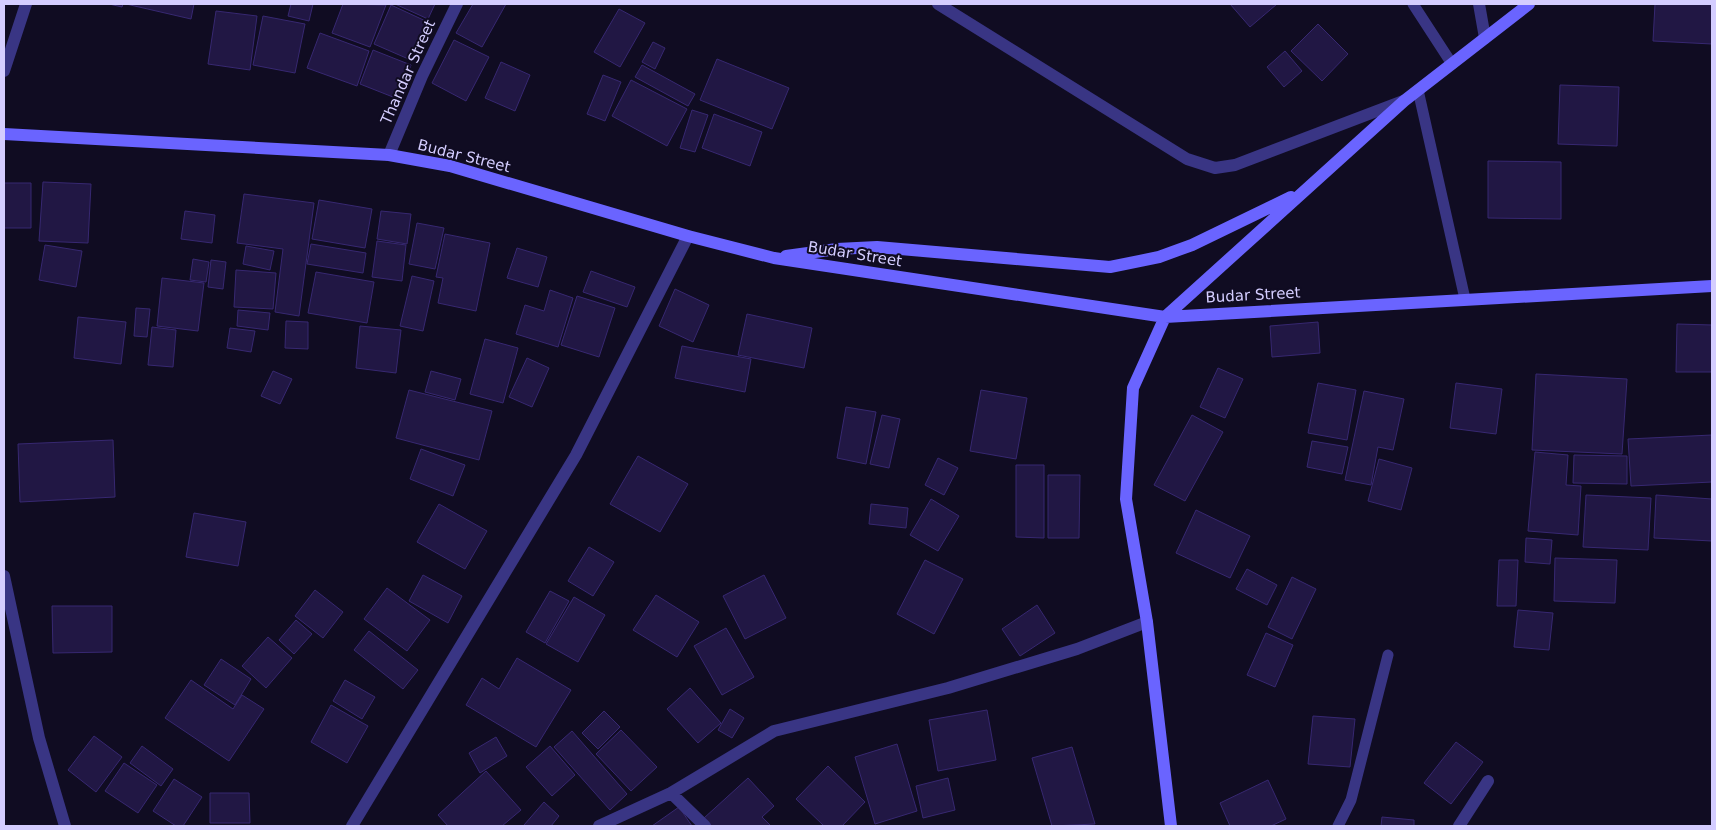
<svg xmlns="http://www.w3.org/2000/svg" width="1716" height="830" font-family="'DejaVu Sans',sans-serif">
	<style>
		.building { fill: #211744; stroke: #372871 }
		.lines { fill: none; stroke-linecap: round; stroke-linejoin: round }
		.lane { stroke: #393584; stroke-width: 11 }
		.street { stroke: #393584; stroke-width: 12 }
		.secondary { stroke: #6a64ff; stroke-width: 12 }
		.labels { text-anchor: middle; dominant-baseline: central; stroke-width: 4; stroke-linejoin: round; paint-order: stroke }
		.street-label { font-size: 15px; fill: #d4cdff; stroke: #100c22 }
	</style>
	<rect width="100%" height="100%" fill="#100c22"/>
	<path class="building" d="M109 4H123L122 7Z
		M126 4H194L191 19Z
		M291 4H313L309 21 288 16Z
		M343 4 386 5 370 47 332 33Z
		M395 4H435L428 19Z
		M473 4H506L482 47 456 33Z
		M1230 4H1277L1250 27Z
		M1655 4H1712V44L1653 41Z
		M391 5 430 23 413 61 374 44Z
		M619 9 645 23 620 67 594 52Z
		M216 11 257 16 250 70 208 64Z
		M263 16 305 24 295 73 253 65Z
		M1318 24 1348 54 1322 81 1291 51Z
		M320 33 369 51 357 86 307 68Z
		M454 40 489 57 466 101 432 83Z
		M653 42 665 48 655 69 642 62Z
		M373 50 411 65 398 99 360 84Z
		M1285 51 1302 71 1284 87 1267 67Z
		M717 59 789 88 772 129 700 100Z
		M501 62 530 75 515 111 485 98Z
		M642 65 695 94 688 106 635 77Z
		M603 75 621 82 605 121 587 114Z
		M631 80 687 109 667 146 612 116Z
		M1560 85 1619 87 1617 146 1558 144Z
		M692 110 708 115 695 152 680 148Z
		M714 114 762 132 750 166 702 148Z
		M1488 161 1561 162V219L1488 218Z
		M43 182 91 184 88 243 39 241Z
		M4 183H31V228H4Z
		M244 194 314 203 299 316 275 312 283 249 237 243Z
		M319 200 372 209 365 248 312 239Z
		M185 211 215 215 212 243 181 239Z
		M381 211 411 214 407 244 377 239Z
		M417 223 444 228 435 269 409 264Z
		M445 234 490 243 476 311 438 303 443 278 436 277Z
		M377 241 406 245 402 281 372 277Z
		M311 244 366 253 363 273 307 264Z
		M45 245 82 251 76 287 39 280Z
		M246 246 274 251 270 270 243 264Z
		M517 248 547 257 538 287 507 278Z
		M193 259 209 262 206 282 190 280Z
		M211 260 226 262 223 289 208 287Z
		M236 270 276 273 273 309 234 307Z
		M591 271 635 287 627 307 583 292Z
		M316 272 374 282 367 323 308 313Z
		M412 276 434 281 423 331 400 326Z
		M162 278 204 283 198 331 157 326Z
		M675 289 709 305 693 342 659 326Z
		M550 290 573 298 558 347 516 334 525 305 544 311Z
		M577 296 615 308 599 357 561 345Z
		M136 308 150 309 147 337 134 336Z
		M238 310 270 313 268 330 237 326Z
		M747 314 812 328 804 368 738 355Z
		M78 317 126 322 121 364 74 358Z
		M286 321 308 322V349L285 348Z
		M1318 322 1320 353 1272 357 1270 326Z
		M1677 324 1712 325V372H1676Z
		M360 326 401 330 396 373 356 368Z
		M152 327 176 330 173 367 148 365Z
		M230 328 255 331 251 352 227 348Z
		M485 339 518 348 503 403 470 394Z
		M682 346 751 359 745 392 675 378Z
		M527 358 549 368 532 407 509 397Z
		M1218 368 1243 379 1225 418 1200 407Z
		M273 371 292 379 280 404 261 396Z
		M431 371 461 379 455 400 425 392Z
		M1536 374 1627 379 1622 454 1532 450Z
		M1318 383 1356 390 1347 440 1308 433Z
		M1456 383 1502 389 1496 434 1450 428Z
		M409 390 492 411 479 460 396 438Z
		M981 390 1027 398 1016 459 970 451Z
		M1364 391 1404 399 1393 450 1378 447 1371 485 1345 480Z
		M846 407 876 412 866 464 837 458Z
		M882 415 900 419 889 468 870 464Z
		M1192 415 1223 432 1185 501 1154 485Z
		M1712 435V482L1631 486 1628 439Z
		M113 440 115 497 20 502 18 444Z
		M1312 441 1348 447 1342 474 1307 467Z
		M421 449 465 465 453 496 410 479Z
		M1535 452 1568 455 1566 485 1581 486 1578 535 1528 531Z
		M1574 455 1627 456V484L1573 483Z
		M638 456 688 484 660 532 610 504Z
		M938 458 958 468 944 495 925 485Z
		M1379 459 1412 468 1401 510 1368 501Z
		M1016 465H1044V538L1016 537Z
		M1048 475H1080L1079 538H1048Z
		M1586 495 1651 498 1648 550 1583 547Z
		M1656 495 1712 499V541L1654 538Z
		M931 499 959 516 938 551 910 535Z
		M439 504 487 531 465 569 417 542Z
		M871 504 908 508 906 528 869 524Z
		M1196 510 1250 536 1230 578 1176 553Z
		M194 513 246 522 238 566 186 557Z
		M1526 538 1552 540 1550 564 1525 562Z
		M589 547 614 562 593 596 568 581Z
		M1555 558 1617 560 1615 603 1554 601Z
		M925 560 963 579 934 634 897 614Z
		M1499 560H1518L1516 606H1497Z
		M1247 569 1277 585 1267 605 1236 589Z
		M423 575 462 596 448 623 409 601Z
		M764 575 786 618 745 639 723 596Z
		M1292 577 1316 589 1292 639 1268 627Z
		M387 588 430 620 407 651 364 619Z
		M315 590 343 612 323 638 295 616Z
		M550 591 569 601 545 643 526 632Z
		M656 595 699 622 677 657 633 630Z
		M574 597 605 615 578 662 546 644Z
		M1037 605 1055 633 1020 656 1002 629Z
		M52 606H112V652L53 653Z
		M1518 610 1553 613 1549 650 1514 647Z
		M296 620 312 634 294 654 279 640Z
		M726 628 754 677 722 695 694 646Z
		M369 631 418 670 403 689 354 650Z
		M1266 633 1293 645 1275 687 1247 675Z
		M268 637 292 658 266 688 242 666Z
		M517 658 571 690 536 747 466 705 482 678 499 689Z
		M221 659 251 679 235 705 204 685Z
		M191 680 233 709 242 695 264 709 229 761 165 718Z
		M345 680 375 697 362 719 333 701Z
		M690 688 721 723 698 743 667 709Z
		M331 705 368 726 347 763 311 742Z
		M730 709 744 718 732 738 718 730Z
		M987 710 996 760 938 771 929 720Z
		M604 711 620 727 598 749 582 733Z
		M1313 716 1355 719 1350 767 1308 764Z
		M621 730 657 767 631 791 596 754Z
		M572 731 627 794 610 810 554 747Z
		M94 736 122 757 96 792 68 770Z
		M496 737 507 756 480 773 469 753Z
		M1456 742 1483 762 1451 804 1424 783Z
		M897 744 917 811 875 824 855 757Z
		M142 746 173 769 161 786 130 763Z
		M550 746 575 775 552 796 526 767Z
		M1072 747 1095 824 1052 826 1032 758Z
		M124 763 157 785 138 813 105 791Z
		M828 766 865 802 842 826H824L796 799Z
		M486 771 521 810 502 826H448L438 815Z
		M748 778 774 806 762 817 771 826H712L704 818Z
		M948 778 955 810 923 818 916 786Z
		M174 779 202 797 183 826H176L153 811Z
		M1268 780 1286 819 1271 826H1230L1220 803Z
		M210 793H249L250 823H210Z
		M544 802 559 816 551 826H526L524 825Z
		M679 807 692 826H652Z
		M1382 817 1414 820V826H1381Z"/>
	<g class="lines">
		<path class="lane" d="M1413 4 1452 64
			M1418 90 1465 299
			M1338 826 1351 800 1388 655"/>
		<path class="street" d="M938 4 1187 159 1215 168 1235 165 1403 101
			M1479 4 1485 38
			M4 71 26 4
			M389 155 422 76 457 4
			M4 576 39 738 65 826
			M671 793 705 826
			M352 826 576 455 688 236
			M599 826 671 793 774 731 948 688 1077 649 1147 622
			M1459 826 1488 781"/>
		<path class="secondary" d="M4 134 389 155 450 166 688 236 774 258 1165 317 1712 286
			M786 256 837 249 877 247 1110 267 1159 257 1192 245 1291 197
			M1171 826 1147 622 1126 499 1133 388 1165 317 1404 101 1529 4"/>
	</g>
	<g class="labels">
		<g class="street-label">
			<text transform="translate(408 72) rotate(-66)">Thandar Street</text>
			<text transform="translate(464 156) rotate(14)">Budar Street</text>
			<text transform="translate(855 254) rotate(9)">Budar Street</text>
			<text transform="translate(1253 295) rotate(-3)">Budar Street</text>
		</g>
	</g>
	<rect width="1716" height="830" fill="none" stroke="#d4cdff" stroke-width="10"/>
</svg>
